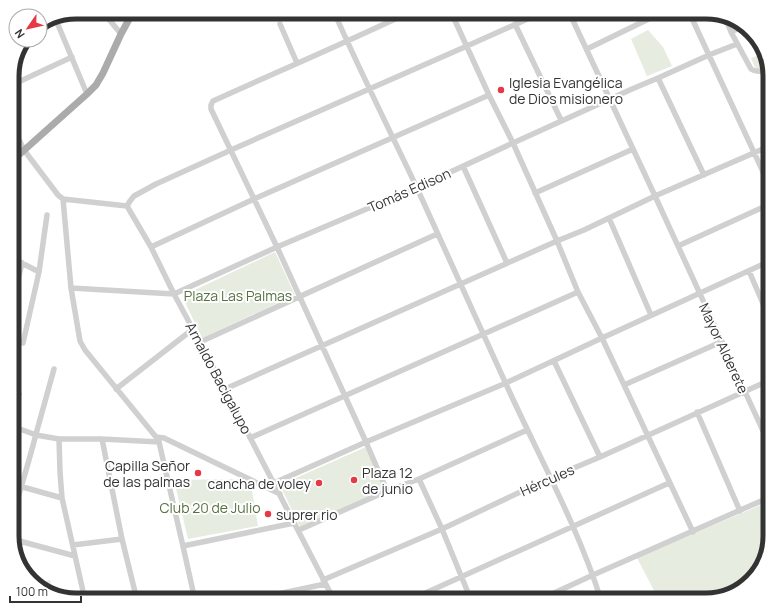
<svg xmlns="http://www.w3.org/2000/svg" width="782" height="612" font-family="Manrope,sans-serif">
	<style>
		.green { fill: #e6ecdf }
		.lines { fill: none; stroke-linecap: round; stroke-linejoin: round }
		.minor { stroke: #d0d0d0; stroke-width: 5.5 }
		.major { stroke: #ababab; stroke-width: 7 }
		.poi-dot { fill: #e63946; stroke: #fff; stroke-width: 1.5 }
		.labels { text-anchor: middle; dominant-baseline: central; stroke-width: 4; stroke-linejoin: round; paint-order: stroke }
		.poi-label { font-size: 14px; fill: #333; stroke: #fff; text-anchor: start }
		.street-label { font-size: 14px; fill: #333; stroke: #fff }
		.park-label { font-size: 14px; fill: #56703f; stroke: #fff }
		.rim { fill: none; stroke: #333; stroke-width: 5 }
	</style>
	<rect width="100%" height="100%" fill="#fff"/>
	<path class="green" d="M648 30 663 47 672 66 647 76 631 39Z
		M765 53 768 67 757 72 751 58Z
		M275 252 295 295 202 338 182 296Z
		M366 447 384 490 300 527 280 485Z
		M237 479 251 485 258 526 188 539 174 480Z
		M770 501V536L754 578 734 593 706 600H659L637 558Z
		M32 580 37 582 50 580 53 591 34 584Z"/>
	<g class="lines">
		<path class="minor" d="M103 12 121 34
			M334 12C360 71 389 129 417 188 448 257 479 326 511 395 542 462 579 530 601 600
			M451 12 489 95 513 143 557 241 578 292 602 338 693 532
			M569 12 655 196 770 446
			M689 12 770 187
			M726 19 731 32 751 69C757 73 762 71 768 69
			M56 20 87 94
			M280 24 297 63
			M515 24 561 120
			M731 32 743 26
			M587 49 663 12
			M658 78 704 175
			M12 85 72 57
			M12 125 24 150 58 195 63 199 127 206
			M463 166 507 263
			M535 193 633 149
			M63 199 71 288 80 341 85 350 156 437 159 442 182 542 195 600
			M127 206 130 201 134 196 156 184 231 150 467 46 543 12
			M127 206 151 247 174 294 225 389 334 600
			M12 208 16 213
			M609 218 651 315
			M678 246 770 204
			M151 247 254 199 489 95
			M12 256 22 263 39 272
			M749 271 770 320
			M71 288 174 294 277 247 416 188 513 143 632 89 658 78 709 55 737 44
			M12 304 22 263
			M200 342 437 234
			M23 343 39 272 47 215
			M554 361 600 457
			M624 385 721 342
			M12 388 19 394
			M116 389 193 329
			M225 389 557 241 584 230 655 196 770 146
			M697 412 740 511
			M12 426 36 435 59 439H102L159 442
			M156 437 164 438 280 494
			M250 438 578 292
			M59 439 60 472 62 498 85 600
			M102 439 122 539 137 600
			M419 479 442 529 471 600
			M274 483 366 442 506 383 602 338 770 261
			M12 484 62 498
			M387 491 366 442 277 247 211 109V105L213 101C279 71 345 43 410 12
			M12 518C20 490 29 462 36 434 42 412 48 390 54 369
			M299 530 387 491 419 479 527 430
			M12 539 75 556
			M73 545 122 539
			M183 546 294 523
			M323 580 442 529 550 478 600 457 770 380
			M560 590 564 600
			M250 600 325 584
			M410 600 669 483
			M539 600 593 575 770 497
			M632 600 646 594 648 595 651 600"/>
		<path class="major" d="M12 161 87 94 96 85 103 73 121 34 133 12"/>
	</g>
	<g class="poi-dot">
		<circle cx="501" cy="90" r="4"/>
		<circle cx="198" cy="473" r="4"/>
		<circle cx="354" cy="480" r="4"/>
		<circle cx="319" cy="483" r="4"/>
		<circle cx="268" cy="514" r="4"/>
	</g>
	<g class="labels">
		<g class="poi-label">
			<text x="509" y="82">Iglesia Evangélica<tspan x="509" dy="16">de Dios misionero</tspan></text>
			<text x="190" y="465" text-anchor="end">Capilla Señor<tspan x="190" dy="16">de las palmas</tspan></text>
			<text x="362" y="472">Plaza 12<tspan x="362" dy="16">de junio</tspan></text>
			<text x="311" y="483" text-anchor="end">cancha de voley</text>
			<text x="276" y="514">suprer rio</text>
		</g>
		<g class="street-label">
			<text transform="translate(409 190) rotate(-24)">Tomás Edison</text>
			<text transform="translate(724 348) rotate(65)">Mayor Alderete</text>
			<text transform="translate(219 378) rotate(62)">Arnaldo Bacigalupo</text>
			<text transform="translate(547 480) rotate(-24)">Hércules</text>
		</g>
		<g class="park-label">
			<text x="238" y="295">Plaza Las Palmas</text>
			<text x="210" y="507">Club 20 de Julio</text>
		</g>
	</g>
	<path d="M0 0H782V612H0ZM76 19H706A57 57 0 0 1 763 76V536A57 57 0 0 1 706 593H76A57 57 0 0 1 19 536V76A57 57 0 0 1 76 19Z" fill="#fff" fill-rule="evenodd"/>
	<path class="rim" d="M76 19H706A57 57 0 0 1 763 76V536A57 57 0 0 1 706 593H76A57 57 0 0 1 19 536V76A57 57 0 0 1 76 19Z"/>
	<g transform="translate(28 28) rotate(236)"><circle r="19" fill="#ffffff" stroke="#adadad"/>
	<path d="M0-3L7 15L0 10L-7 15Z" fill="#e63946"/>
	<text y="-6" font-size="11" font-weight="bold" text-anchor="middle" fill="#333333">N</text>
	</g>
	<path d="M10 596v6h71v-6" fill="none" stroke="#333333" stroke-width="2"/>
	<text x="16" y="596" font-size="12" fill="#333333" stroke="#ffffff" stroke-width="3" paint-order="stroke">100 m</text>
</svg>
